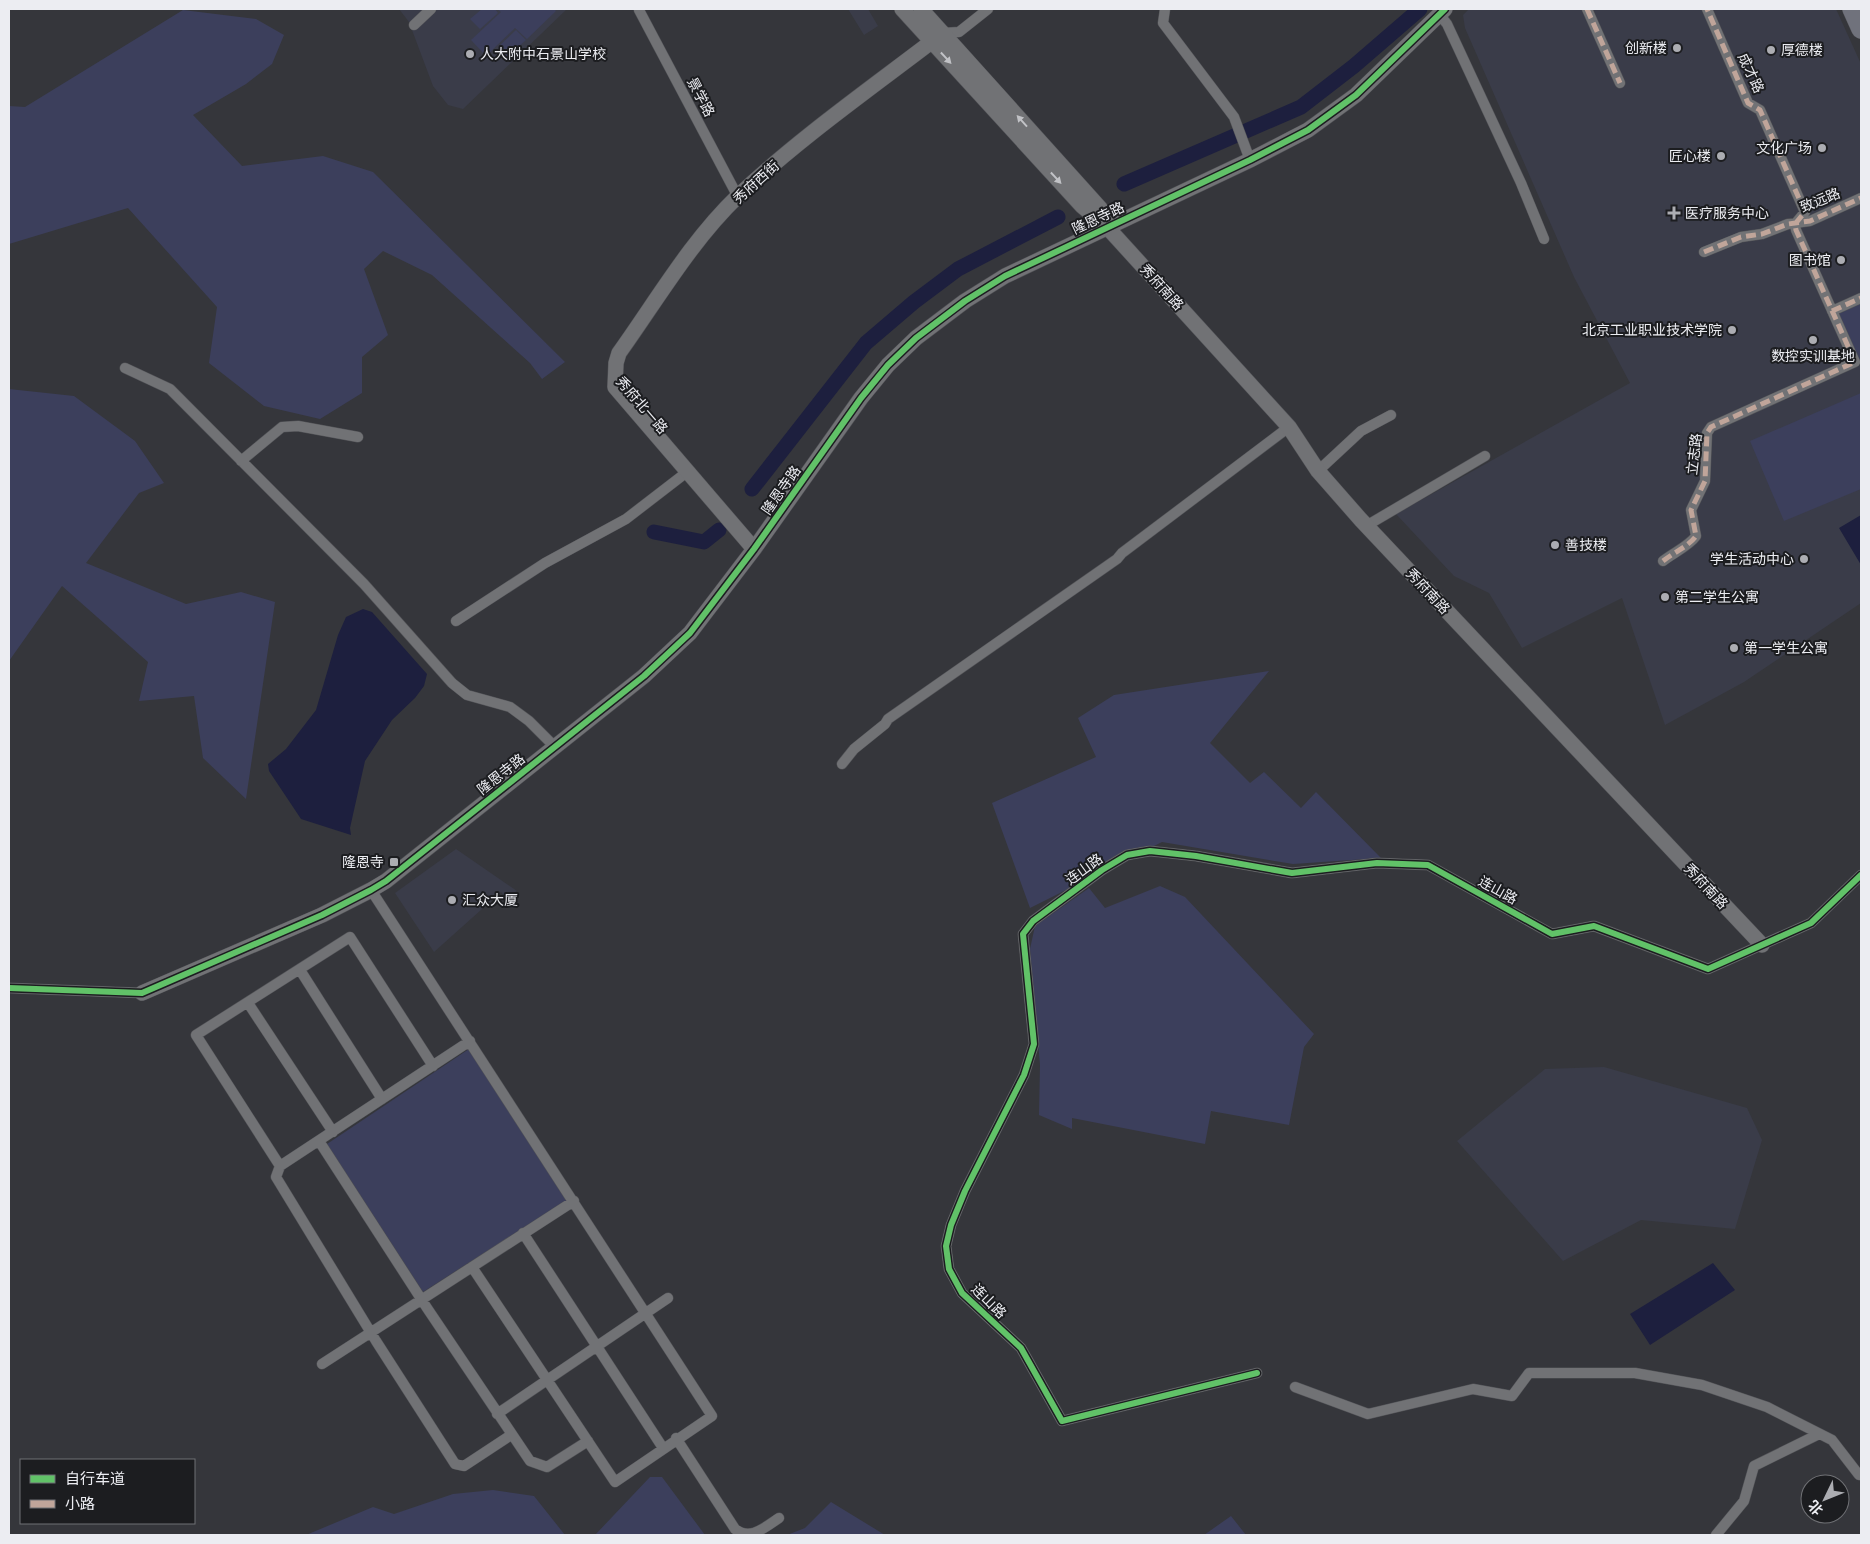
<svg xmlns="http://www.w3.org/2000/svg" width="1870" height="1544" font-family="'PT Sans','Noto Sans SC',sans-serif">
	<style>
		.built { fill: #3a3c49 }
		.green { fill: #3c3f5c }
		.water { fill: #1d1f3e }
		.lines { fill: none; stroke-linecap: round; stroke-linejoin: round }
		.river { stroke: #1d1f3e; stroke-width: 15 }
		.street-casing { stroke: #535458; stroke-width: 11 }
		.secondary-casing { stroke: #535458; stroke-width: 16 }
		.highway-casing { stroke: #535458; stroke-width: 20 }
		.street { stroke: #717275; stroke-width: 10 }
		.secondary { stroke: #717275; stroke-width: 15 }
		.highway { stroke: #70727c; stroke-width: 19 }
		.quiet { stroke: #c0a59a; stroke-width: 5; stroke-dasharray: 10 5; stroke-linecap: butt }
		.cycleway-casing { stroke: #1c1d20; stroke-width: 9 }
		.cycleway { stroke: #61c268; stroke-width: 6 }
		.oneway { fill: #c1c2c6 }
		.poi-dot { fill: #acadb2; stroke: #1c1d20; stroke-width: 2 }
		.labels { text-anchor: middle; dominant-baseline: central; stroke-width: 4; stroke-linejoin: round; paint-order: stroke }
		.poi-label { font-size: 14px; fill: #ecedf2; stroke: #1c1d20; text-anchor: end }
		.street-label { font-size: 14px; fill: #ecedf2; stroke: #1c1d20 }
	</style>
	<rect width="100%" height="100%" fill="#35363b"/>
	<path class="built" d="M399 9H567L463 109 448 105 433 86 409 22Z
		M848 9H868L878 26 864 35Z
		M1469 9H1836L1861 64V603L1744 682 1665 725 1622 598 1522 648 1489 593 1454 576 1396 514 1630 383 1574 277 1465 28 1463 15Z
		M456 849 517 891 505 897 501 892 434 952 395 893Z
		M1604 1067 1747 1108 1762 1140 1735 1229 1641 1220 1563 1261 1457 1141 1545 1069Z"/>
	<path class="green" d="M482 9H495L498 13 480 29 470 19Z
		M497 9H554L556 11 527 39 515 28 486 56 471 40 501 12Z
		M183 10 256 19 284 35 272 64 246 84 193 115 242 166 323 156 373 172 565 362 542 379 530 363 432 275 383 251 364 269 388 335 362 357V393L320 419 264 406 209 363 217 307 128 208 9 244V106L25 107Z
		M516 30 526 40 507 57 498 47Z
		M1861 303V365L1838 314Z
		M9 389 74 396 135 441 164 483 139 493 86 563 186 604 241 592 275 602 246 799 203 758 194 696 139 701 148 662 62 586 9 661Z
		M1861 393V489L1784 521 1750 441Z
		M1269 671 1210 743 1250 783 1264 772 1301 808 1316 792 1381 858 1293 864 1162 842 1030 908 992 803 1096 757 1078 718 1114 695Z
		M1160 886 1185 897 1314 1034 1304 1047 1289 1125 1211 1111 1205 1144 1072 1118V1129L1039 1115 1040 1065 1030 949 1035 926 1089 888 1105 908Z
		M469 1049 567 1200 423 1292 327 1144Z
		M662 1477 705 1535H595L650 1477Z
		M493 1490 534 1496 565 1535H306L373 1507 394 1514 453 1494Z
		M831 1502 885 1535H787L805 1528Z
		M1231 1516 1246 1535H1204Z"/>
	<path class="water" d="M1861 515V565L1839 528Z
		M363 609 372 612 427 674 424 686 415 698 392 720 365 761 350 828 351 835 301 819 269 771 268 764 286 749 316 710 338 635 346 617Z
		M1713 1263 1735 1290 1650 1345 1630 1314Z"/>
	<g class="lines">
		<path class="river" d="M1124 184 1301 107 1354 66 1420 9
			M752 489 866 343 914 302 958 269 1058 217
			M654 532 704 542 719 530"/>
		<defs>
			<path id="street" d="M1165 9 1163 23 1234 117 1250 160
				M1587 9 1620 83
				M639 10 738 197
				M1439 14 1447 24 1521 183 1544 239
				M414 25 431 9
				M943 33 959 32 988 9
				M1704 252 1741 237 1762 234 1788 224 1810 221 1861 198
				M1832 311 1861 298
				M125 368 170 389 364 584 452 683 467 695 510 707 529 721 555 747
				M241 461 282 427 298 426 358 437
				M1318 471 1361 431 1391 415
				M1366 526 1485 456
				M1663 561C1673 553 1689 546 1696 536L1691 510 1705 481 1707 433 1711 427 1855 362 1796 230 1795 224 1805 212 1760 110 1748 103 1707 9
				M456 621 545 563 626 519 687 472
				M842 764 854 749 885 724 888 719 1117 559 1122 553 1289 427
				M371 890 712 1416 615 1482 472 1267
				M300 970 382 1099
				M9 988 142 993
				M248 1003 333 1132
				M470 1041 280 1166 276 1177 376 1341 455 1464 464 1466 511 1435
				M319 1141 427 1308 530 1461 547 1467 588 1441
				M280 1166 196 1035 350 937 433 1066
				M523 1233 663 1448
				M322 1364 574 1201
				M1257 1373 1062 1421 1021 1348 962 1293 949 1269 946 1246 951 1225 965 1191 1024 1075 1034 1044 1023 934 1033 921 1102 870 1127 855 1150 851 1196 856 1292 873 1377 863 1428 865 1552 934 1594 926 1708 969 1811 923 1861 875
				M1295 1387 1368 1414 1473 1389 1512 1396 1529 1373H1635L1702 1385 1767 1407 1832 1440 1859 1475H1861
				M497 1414 668 1298
				M676 1438 735 1529C750 1541 764 1528 779 1518
				M1716 1535 1744 1501 1754 1466 1819 1434"/>
			<path id="secondary" d="M902 9 1082 206 1107 227 1289 427 1318 471 1361 520 1762 945
				M921 9 1100 208 1106 223
				M754 549 615 387 616 363 619 353C657 300 691 241 738 196 802 136 874 86 943 33
				M142 993 322 915 371 890 386 881 644 676 690 633 754 549 861 398 888 365 916 338 965 301 1005 276 1250 160 1308 130 1356 95 1445 9"/>
			<path id="highway" d="M1852 9 1861 29"/>
		</defs>
		<use href="#street" class="street-casing"/>
		<use href="#secondary" class="secondary-casing"/>
		<use href="#highway" class="highway-casing"/>
		<use href="#street" class="street"/>
		<use href="#secondary" class="secondary"/>
		<use href="#highway" class="highway"/>
		<path class="quiet" d="M1587 9 1620 83
			M1704 252 1741 237 1762 234 1788 224 1810 221 1861 198
			M1832 311 1861 298
			M1663 561C1673 553 1689 546 1696 536L1691 510 1705 481 1707 433 1711 427 1855 362 1796 230 1795 224 1805 212 1760 110 1748 103 1707 9"/>
		<defs>
			<path id="cycleway" d="M9 988 142 993 322 915 371 890 386 881 644 676 690 633 754 549 861 398 888 365 916 338 965 301 1005 276 1250 160 1308 130 1356 95 1445 9
				M1257 1373 1062 1421 1021 1348 962 1293 949 1269 946 1246 951 1225 965 1191 1024 1075 1034 1044 1023 934 1033 921 1102 870 1127 855 1150 851 1196 856 1292 873 1377 863 1428 865 1552 934 1594 926 1708 969 1811 923 1861 875"/>
		</defs>
		<use href="#cycleway" class="cycleway-casing"/>
		<use href="#cycleway" class="cycleway"/>
	</g>
	<defs><path id="oneway-solid" d="M-6-.8H1V-3.2L6.5 0L1 3.2V.8H-6Z" transform="scale(1.25)"/></defs>
	<g class="oneway">
		<use href="#oneway-solid" transform="translate(946 58) rotate(47)"/>
		<use href="#oneway-solid" transform="translate(1022 121) rotate(-132)"/>
		<use href="#oneway-solid" transform="translate(1056 178) rotate(47)"/>
	</g>
	<g class="poi-dot">
		<circle cx="1677" cy="48" r="5"/>
		<circle cx="1771" cy="50" r="5"/>
		<circle cx="470" cy="54" r="5"/>
		<circle cx="1822" cy="148" r="5"/>
		<circle cx="1721" cy="156" r="5"/>
		<path d="M1671.5 205.5h5v5h5v5h-5v5h-5v-5h-5v-5h5z"/>
		<circle cx="1841" cy="260" r="5"/>
		<circle cx="1732" cy="330" r="5"/>
		<circle cx="1813" cy="340" r="5"/>
		<circle cx="1555" cy="545" r="5"/>
		<circle cx="1804" cy="559" r="5"/>
		<circle cx="1665" cy="597" r="5"/>
		<circle cx="1734" cy="648" r="5"/>
		<rect x="389" y="857" width="10" height="10" rx="2.5"/>
		<circle cx="452" cy="900" r="5"/>
	</g>
	<g class="labels">
		<g class="poi-label">
			<text x="1667" y="48">创新楼</text>
			<text x="1781" y="50" text-anchor="start">厚德楼</text>
			<text x="480" y="54" text-anchor="start">人大附中石景山学校</text>
			<text x="1812" y="148">文化广场</text>
			<text x="1711" y="156">匠心楼</text>
			<text x="1685" y="213" text-anchor="start">医疗服务中心</text>
			<text x="1831" y="260">图书馆</text>
			<text x="1722" y="330">北京工业职业技术学院</text>
			<text x="1813" y="356" text-anchor="middle">数控实训基地</text>
			<text x="1565" y="545" text-anchor="start">善技楼</text>
			<text x="1794" y="559">学生活动中心</text>
			<text x="1675" y="597" text-anchor="start">第二学生公寓</text>
			<text x="1744" y="648" text-anchor="start">第一学生公寓</text>
			<text x="384" y="862">隆恩寺</text>
			<text x="462" y="900" text-anchor="start">汇众大厦</text>
		</g>
		<g class="street-label">
			<text transform="translate(1751 73) rotate(65)">成才路</text>
			<text transform="translate(701 97) rotate(62)">景学路</text>
			<text transform="translate(756 182) rotate(-42)">秀府西街</text>
			<text transform="translate(1820 200) rotate(-22)">致远路</text>
			<text transform="translate(1098 218) rotate(-25)">隆恩寺路</text>
			<text transform="translate(1162 287) rotate(48)">秀府南路</text>
			<text transform="translate(642 405) rotate(49)">秀府北一路</text>
			<text transform="translate(1694 454) rotate(-83)">立志路</text>
			<text transform="translate(781 490) rotate(-55)">隆恩寺路</text>
			<text transform="translate(1428 591) rotate(47)">秀府南路</text>
			<text transform="translate(501 774) rotate(-38)">隆恩寺路</text>
			<text transform="translate(1084 869) rotate(-36)">连山路</text>
			<text transform="translate(1706 886) rotate(47)">秀府南路</text>
			<text transform="translate(1498 890) rotate(29)">连山路</text>
			<text transform="translate(989 1301) rotate(45)">连山路</text>
		</g>
	</g>
	<rect width="1870" height="1544" fill="none" stroke="#ecedf2" stroke-width="20"/>
	<rect x="20" y="1459" width="175" height="65" fill="#1c1d20" stroke="#6f7074"/>
	<rect x="30" y="1475" width="25" height="8" fill="#61c268" stroke="#6f7074"/>
	<text x="65" y="1484" font-size="15" fill="#ecedf2">自行车道</text>
	<rect x="30" y="1500" width="25" height="8" fill="#c0a59a" stroke="#6f7074"/>
	<text x="65" y="1509" font-size="15" fill="#ecedf2">小路</text>
	<g transform="translate(1825 1499) rotate(227)"><circle r="24" fill="#1c1d20" stroke="#6f7074"/>
	<path d="M0-4L9 19L0 12L-9 19Z" fill="#acadb2"/>
	<text y="-8" font-size="14" font-weight="bold" text-anchor="middle" fill="#ecedf2">北</text>
	</g>
</svg>
